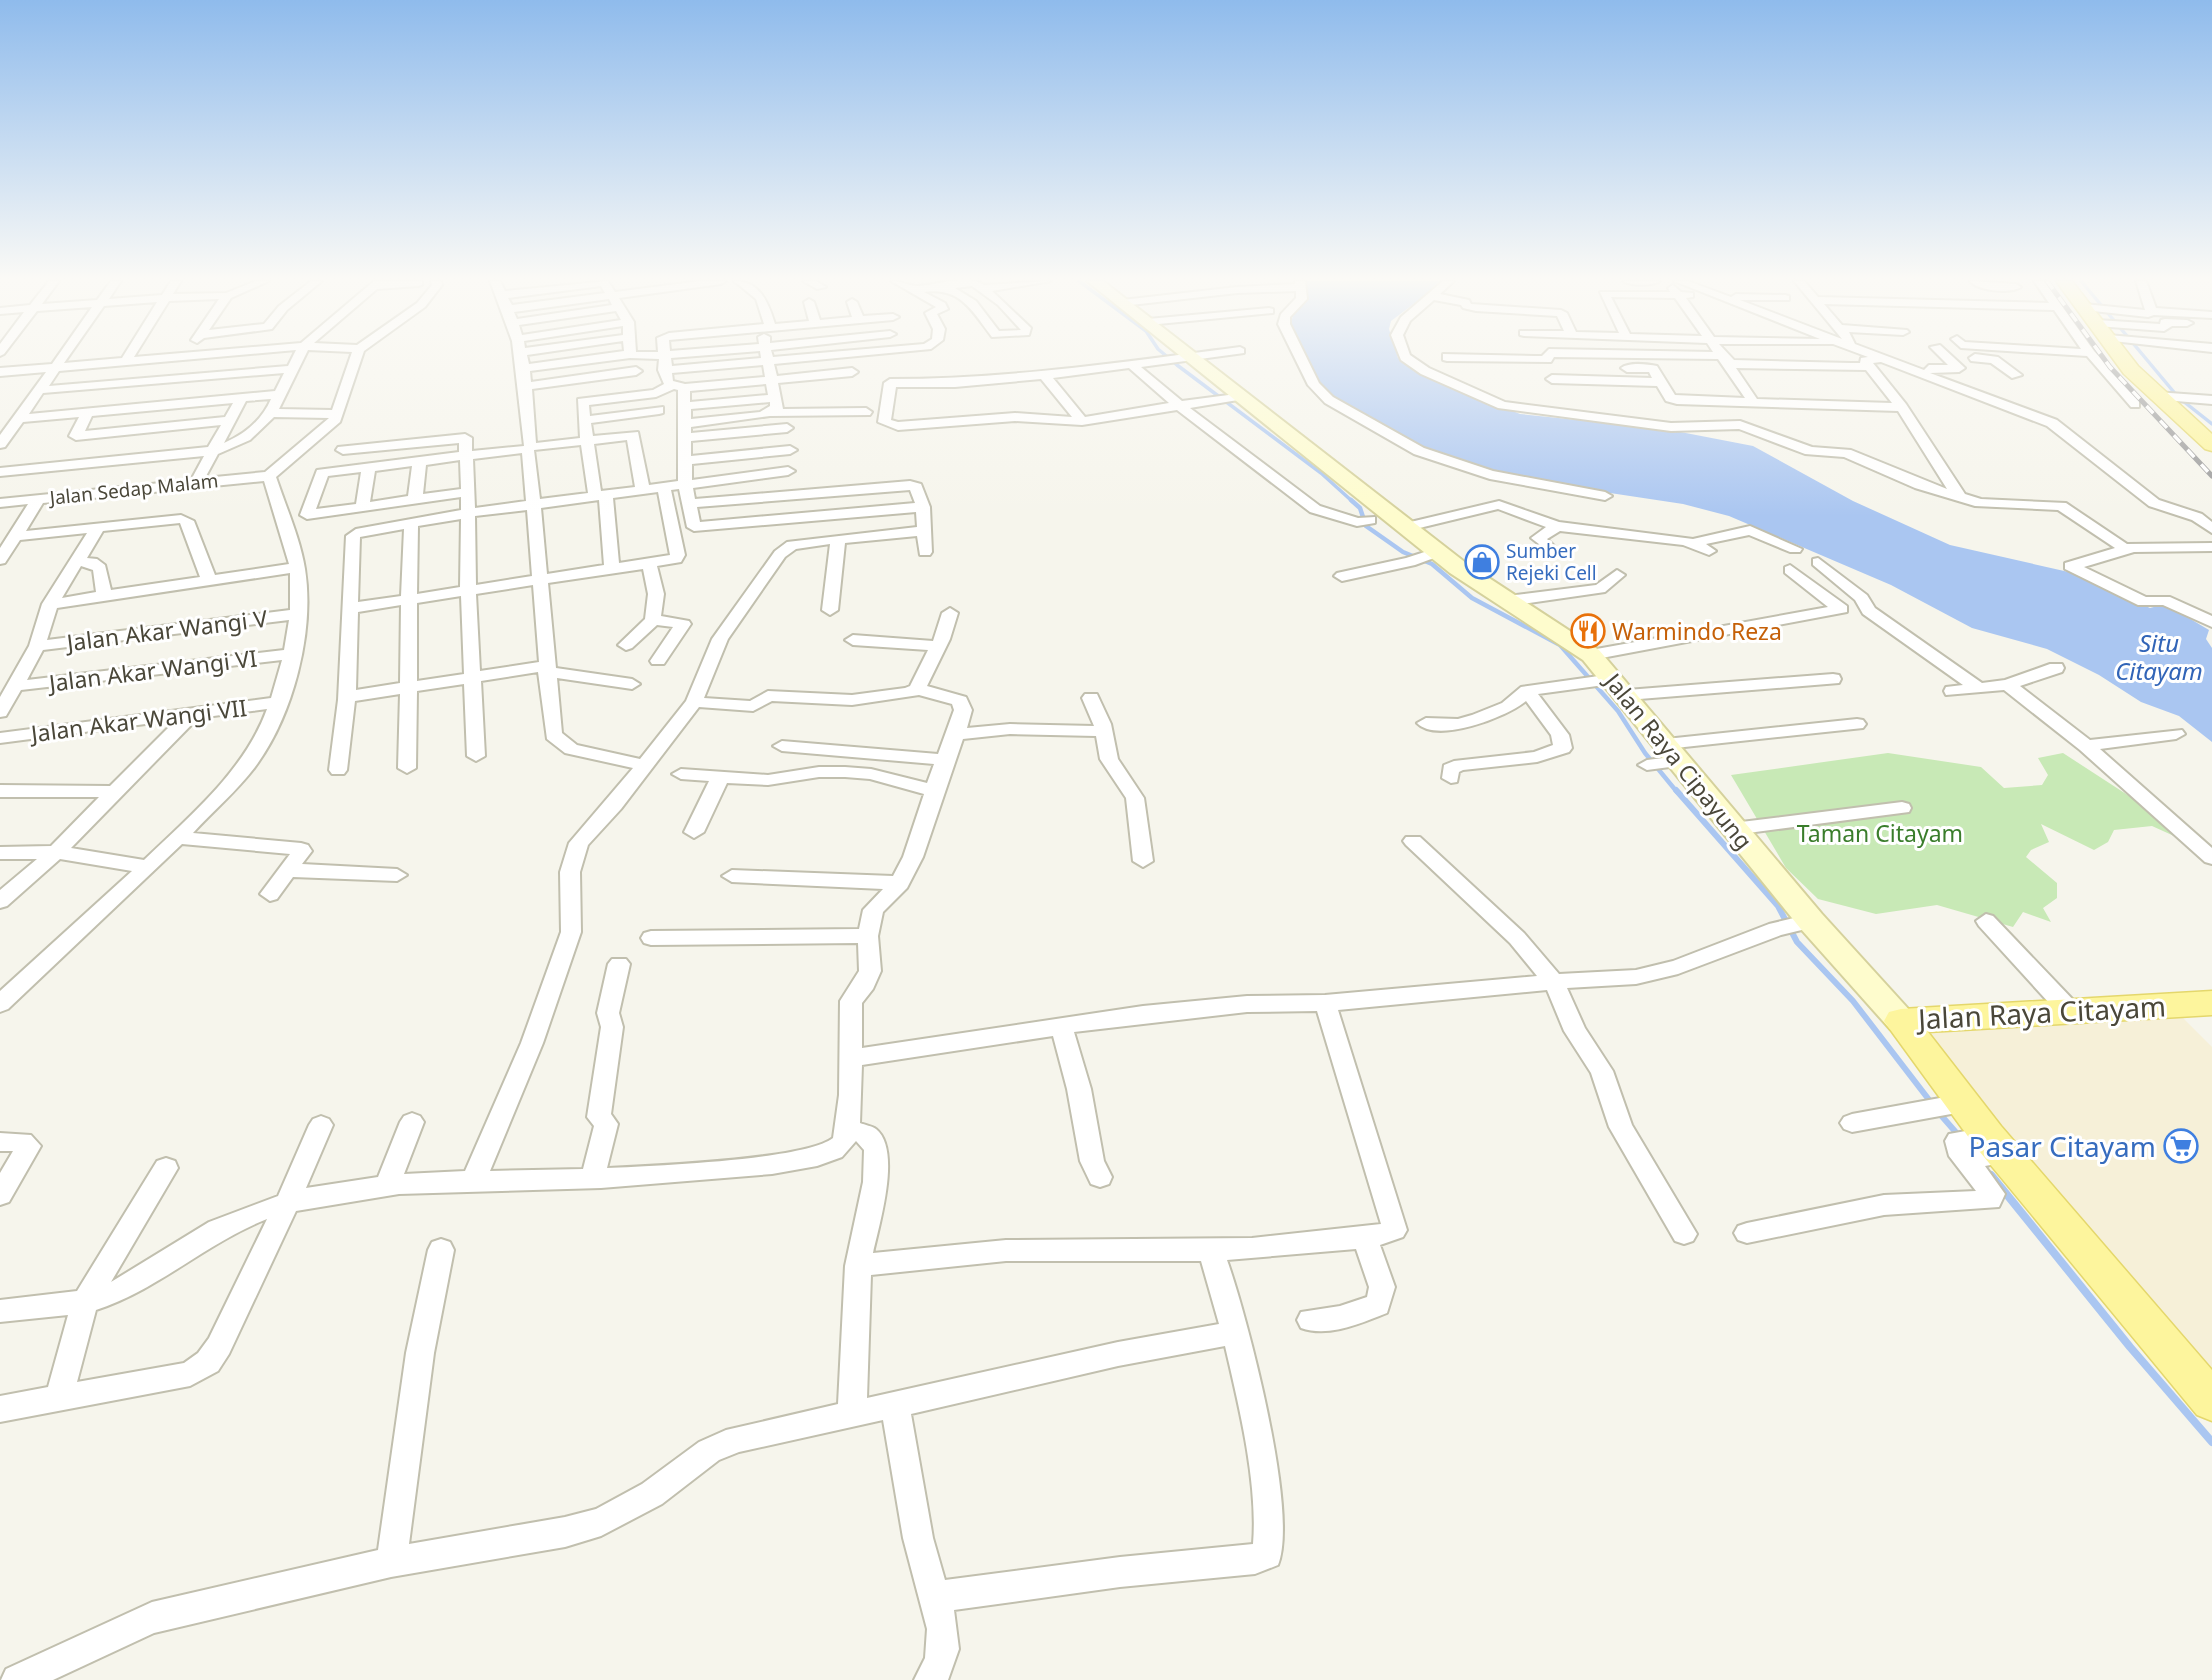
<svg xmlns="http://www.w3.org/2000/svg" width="2212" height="1680" font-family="'Noto Sans',sans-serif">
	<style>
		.commercial { fill: #f6f0d8 }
		.green { fill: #c8e9b6 }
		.water { fill: #aac6f1 }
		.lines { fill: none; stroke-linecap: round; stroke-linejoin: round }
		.stream-far3 { stroke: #aac6f1; stroke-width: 3.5 }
		.stream-far2 { stroke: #aac6f1; stroke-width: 4.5 }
		.stream-far1 { stroke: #aac6f1; stroke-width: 6 }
		.stream { stroke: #aac6f1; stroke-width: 8 }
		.minor-casing { stroke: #c1bfae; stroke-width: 4 }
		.secondary-casing { stroke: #d5d19c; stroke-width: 4 }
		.primary-casing { stroke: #e4d76c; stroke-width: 3 }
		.minor { fill: #fff; fill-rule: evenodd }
		.secondary { fill: #fefccd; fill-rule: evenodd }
		.primary { fill: #fdf59d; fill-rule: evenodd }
		.rail-casing { stroke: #9a9a9a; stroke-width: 5 }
		.rail { stroke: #fff; stroke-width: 3.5; stroke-dasharray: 10; stroke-linecap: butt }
		.labels { text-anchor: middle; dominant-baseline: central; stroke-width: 6; stroke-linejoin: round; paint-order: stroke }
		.far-street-label { font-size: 19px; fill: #4a4739; stroke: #fff }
		.far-shop-label { font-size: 19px; fill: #366cbe; stroke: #fff; text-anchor: start }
		.street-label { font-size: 23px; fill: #4a4739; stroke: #fff }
		.food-label { font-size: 23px; fill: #c56008; stroke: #fff; text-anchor: start }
		.park-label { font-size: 23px; fill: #3a7d2b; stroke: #fff }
		.water-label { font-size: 24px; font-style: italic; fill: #3164b7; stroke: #fff }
		.near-street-label { font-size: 28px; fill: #4a4739; stroke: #fff }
		.near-shop-label { font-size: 28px; fill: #366cbe; stroke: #fff; text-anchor: end }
	</style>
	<rect width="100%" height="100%" fill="#f6f5ec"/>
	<path class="commercial" d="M2176 1011 2212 1047V1383L1927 1041 1923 1022Z"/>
	<path class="green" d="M1888 753 1981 767 2004 788 2042 785 2048 775 2038 758 2063 753 2143 805 2185 841 2152 826 2114 830 2108 842 2094 850 2041 824 2049 842 2031 850 2026 857 2057 883V898L2043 908 2051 922 2023 912 2013 927 1937 905 1876 914 1818 899 1786 868 1731 775Z"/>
	<path class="water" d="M1305 281H1444L1391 321 1389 329 1398 358 1426 376 1520 414 1665 429 1753 446 1853 501 1950 545 2073 573 2150 608 2165 604 2209 630 2206 639 2212 648V742L2179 716 2141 702 2099 675 2047 649 1972 628 1891 585 1729 516 1683 504 1510 478 1428 450 1388 431 1336 400 1320 385 1290 327 1293 315 1305 302Z"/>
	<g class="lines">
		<path class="stream-far3" d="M1079 281 1146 331 1158 349 1177 365 1321 473 1353 502
			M2081 281 2178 397 2212 424"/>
		<path class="stream-far2" d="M1351 500 1360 508 1366 526 1403 552 1432 564 1472 598 1560 645 1618 711 1645 753 1677 792"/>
		<path class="stream-far1" d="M1676 790 1778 906 1797 942 1853 1001 1933 1105
			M1939 1113 1960 1137"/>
		<path class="stream" d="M1991 1175 2130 1347 2212 1442"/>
		<defs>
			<path id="minor" d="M49 281H59L42 304 97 300 111 281H121L109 299 162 295 171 281H181L173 294 226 293 256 281H269L231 298 209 330 264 324 279 306 311 281H322L287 310 272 329 204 338 197 343 191 340 219 299 169 301 134 357 301 343 374 281H422V285L418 286 377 289 314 343 357 345 417 303 432 285 431 281H441L442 285 425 307 364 351 340 422 276 477C286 507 300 538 305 569 315 632 293 716 255 767 237 791 213 811 193 833L301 843 308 845 312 851 302 864 397 869 407 875 397 881 293 877 277 899 270 901 260 894 290 854 182 844 8 1009 0 1012V991L132 871 60 859 7 906 0 908V890L37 859H0V847L51 846 99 797H0V785L110 786 176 720 0 743V733L271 698 282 660 21 690 6 716 0 717V697L29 646 42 604 87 533 20 540 5 563 0 564V548L28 504 0 507V499L191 480 204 456 0 476V468L208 447 221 425 76 440 69 436 79 417 23 422 5 447 0 448V435L46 372 0 376V368L52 364 92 307 37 311 4 354 0 356V344L24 312 0 314V308L30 305ZM157 302 122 358 64 363 104 306ZM296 350 288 366 49 386 59 371ZM308 350 352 352 332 410 279 409ZM284 373 275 391 29 414 43 393ZM271 399C262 420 245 434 224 443L246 401ZM233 403 225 417 85 431 92 416ZM274 417 329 418 265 472 205 478 218 454 250 440ZM264 481 289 564 215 575 194 521 181 515 26 531 43 503ZM180 523 200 577 111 590 105 565 97 559 87 558 103 531ZM81 566 93 570 96 592 62 598ZM290 573V610L47 640 57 608ZM289 620 284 650 27 680 43 650ZM267 709C245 770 190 816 144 860L71 848 198 718Z
				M490 281H500L505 291 608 281 615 292 700 281H726L721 284 619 298 634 322 636 352H658L657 338 669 333 764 324 756 299 734 281C760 281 768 302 775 324L809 321 804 302 809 299 814 302 820 320 852 317 847 302 852 299 857 302 863 316 893 314 899 317 893 320 669 340 670 351 759 344 758 337 764 334 770 337V343L890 331 896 334 890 337 771 350 773 357 924 344 932 339 933 329 925 313 936 307 891 281C901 281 909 286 918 286 938 285 967 273 984 285L1051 281 992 291 1031 328 1029 335 992 337C972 311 961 287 924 292L945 303 948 309 937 314 945 329 943 340 931 349 774 364 777 376 852 368 858 372 852 376 778 383 783 409 866 408 872 412 870 415 770 416 691 427V433L787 424 793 428 787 432 691 441V456L790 446 797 450 790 454 692 464V480L788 467 795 471 788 475 693 488 695 499 910 481 921 484 930 507 932 552 930 555H920L917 536 845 543 838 610 830 615 822 610 830 544 796 549 785 557 728 639 704 698 750 701 768 691 852 695 905 688 910 686 928 650 853 645 845 640 853 635 933 641 942 613 950 608 958 613 950 639 927 686 966 697 972 710 967 728 1010 724 1094 726 1082 698 1085 694H1097L1111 724 1118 759 1144 798 1153 861 1143 867 1133 861 1126 798 1100 759 1096 736 1010 734 963 739 923 857 907 888 883 912 878 936 881 971 873 989 862 1003V1048L1143 1006 1247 996 1325 995 1537 976 1510 943 1406 845 1403 841 1406 837H1420L1524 933 1559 974 1636 970 1673 961 1769 924 1811 914 1818 916 1821 921 1818 926 1781 935 1678 974 1636 984 1567 988 1585 1028 1613 1071 1632 1125 1697 1234 1693 1241 1684 1244 1675 1241 1609 1127 1591 1073 1564 1031 1547 990 1338 1010 1407 1230 1403 1237 1380 1245 1395 1287 1387 1313C1361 1323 1329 1338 1301 1328L1297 1320 1301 1312 1340 1306 1367 1297 1369 1287 1356 1249 1227 1260C1247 1316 1299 1513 1278 1565L1255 1574 1120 1587 954 1610 959 1649 948 1680H914L925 1658 927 1629 903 1538 883 1420 739 1452 719 1460 662 1504 601 1536 565 1547 391 1577 154 1633 53 1680H1L6 1669 152 1602 378 1550 406 1353 428 1250 432 1242 441 1239 450 1242 454 1250 434 1353 409 1544 565 1517 596 1509 642 1484 699 1442 726 1430 838 1404 845 1266 863 1182 864 1150 856 1141 842 1157 817 1166 772 1174 601 1188 399 1194 296 1211 229 1354 218 1371 190 1386 0 1422V1396L48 1387 68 1315 0 1322V1300L77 1291 157 1161 166 1158 175 1161 178 1168 111 1282 209 1222 278 1196 309 1125 313 1119 321 1116 329 1119 333 1125 306 1188 378 1177 400 1122 404 1116 412 1113 420 1116 424 1122 404 1174 465 1171 521 1043 561 932 560 872 569 843 633 768 565 753 547 739 538 672 481 681 485 756 476 761 467 756 464 684 417 691 416 768 407 773 398 768 400 694 355 701 347 770 344 774H332L329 770 338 700 346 536 356 529 461 510V497L307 519 300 515 317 470 459 452V443L343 454 336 450 338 447 465 434 472 438V451L524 446 512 341ZM601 286 605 293 512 305 508 298ZM972 286 998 305 1021 330 999 331 976 301 955 288ZM609 299 612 305 517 319 514 312ZM616 311 621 320 522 335 519 325ZM623 326V335L525 348 524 341ZM623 341 624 351 529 364 527 355ZM760 351 761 358 672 366 671 358ZM630 358 659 359 658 370 664 384 653 390 578 399 580 438 536 443 532 389 636 375 642 371 636 367 531 382 530 371ZM763 365 765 377 685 384 673 381 672 373ZM766 384 768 395 690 402V391ZM674 389 678 390V481L649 485 638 432 593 436 591 423 659 414 663 413V407L590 416 589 405 656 397ZM770 402V406L760 412 691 419V409ZM627 440 635 487 601 491 594 444ZM581 445 588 493 540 499 534 450ZM522 453 526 501 475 508 473 459ZM460 460 461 489 423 494 426 465ZM412 466 408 496 370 502 375 471ZM361 472 356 504 316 509 328 476ZM679 489 687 527 694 531 916 512 917 527 787 542 775 551 712 639 686 701 640 759 577 745 562 733 557 678 632 689 640 684 632 679 556 668 548 583 643 569 648 594 645 619 618 645 626 650 632 648 657 625 673 627 650 661 652 664H664L691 624 689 621 661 616 664 594 657 566 681 562 685 555 671 490ZM910 490 915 503 700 522 697 507ZM658 492 670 555 619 563 613 498ZM599 500 604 565 547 574 541 508ZM527 510 532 576 476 585 475 516ZM461 519 460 587 417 594 418 526ZM404 529 401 596 358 602 360 537ZM533 585 539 662 480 671 476 594ZM461 596 464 674 417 681V603ZM401 605 400 683 356 690 358 612ZM919 695 952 704 954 710 938 754 782 741 773 746 782 751 934 764 927 783 871 769 845 767H819L768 775 681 769 672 774 681 779 709 781 684 832 694 838 704 832 727 783 768 785 819 777H845L870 779 924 794 903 857 893 876 732 870 722 876 732 882 883 889 863 910 859 929 651 931 644 933 641 938 644 943 651 945 858 943 859 971 840 1001 839 1095 833 1138C805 1160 651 1166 607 1168L618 1124 611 1114 623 1027 619 1013 630 964 626 959H612L608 964 597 1013 601 1027 587 1117 594 1126 583 1169 490 1171 543 1043 581 932 580 872 588 845 621 809 699 707 753 711 772 701 852 705ZM1317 1011 1381 1224 1252 1238 1006 1240 873 1253C879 1225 902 1150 876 1129 872 1126 865 1125 860 1123L862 1065 1053 1036 1067 1089 1080 1161 1091 1184 1100 1187 1109 1184 1112 1177 1104 1161 1091 1089 1074 1032 1247 1012ZM267 1219 209 1338 198 1353 184 1363 77 1382 96 1310C158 1290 206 1243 267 1219ZM1006 1261H1201L1219 1324 1118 1342 867 1398 871 1275ZM1225 1346C1239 1406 1258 1483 1253 1544L1120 1557 945 1580 933 1538 911 1414 1118 1366Z
				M803 281H816L826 287 817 289Z
				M1295 281H1305L1307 299 1290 317V324L1319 383 1333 397 1424 448 1493 471 1605 492 1612 496 1605 500 1490 479 1414 454 1325 403 1308 385 1278 324 1281 314 1296 298V291L1237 293 1122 306 1117 303 1122 300 1237 287 1295 284Z
				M1443 281H1454L1440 294 1469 300 1471 304 1561 310 1567 313 1576 332 1619 333 1600 292H1670L1668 288 1673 285 1681 292 1693 293V297L1686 298 1714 337 1820 339 1674 281H1688L1731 297 1736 294 1785 295 1789 296V300H1740L1842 339 1794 281H1804L1818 297 2049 303 2034 281H2044L2094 351 2139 401V407H2131L2087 356 1961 348 1951 339 1957 336 1965 342 2081 349 2054 310 1824 304 1842 325 1907 330 1909 332 1903 335 1849 332 1855 344 1924 370 1929 365H1948L1930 347 1940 345 1965 368 1959 372 1930 373 2057 420 2159 500 2202 514 2212 522V533L2192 520 2149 506 2047 426 1881 362 1873 363 1906 404 1965 494 1981 499 2066 503 2127 544 2212 543V551L2134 552 2084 567 2146 597H2170L2212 616V627L2163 605H2138L2065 569V563L2115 548 2058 510 1975 506 1915 488 1844 457 1805 454 1739 429 1671 431 1498 408 1421 374 1401 360 1391 335 1401 317ZM1611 297 1675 298 1702 336 1630 334ZM1434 300 1461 305 1463 308 1476 311 1557 316 1564 331H1520V335L1524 336 1707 343 1713 352 1549 349 1542 356H1535L1443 354V360L1447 361 1551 362 1554 357 1718 359 1745 398 1675 395 1657 366C1647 364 1629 362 1621 368L1627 372H1649L1652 378 1552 375 1546 379 1552 383 1657 386 1666 401 1677 404 1898 411 1947 489 1851 450 1812 447 1740 421 1671 423 1505 402 1429 368 1410 355 1403 335 1410 321ZM1719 344H1833L1868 357 1861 358 1860 363H1851L1734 360ZM1736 368 1866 370 1892 403 1757 399Z
				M1623 281H1660C1652 286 1631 286 1623 281Z
				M1970 281 2016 284 2021 287C2010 294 1978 291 1970 281Z
				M2136 281H2146L2156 308 2212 312V318L2154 315 2148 317 2084 310 2078 307 2084 304 2145 310Z
				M1269 308 1273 309V313L1148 325 1142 322 1148 319Z
				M2165 319 2187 320 2193 323 2187 326H2172L2164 331 2097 326 2091 323 2097 320 2160 324 2161 320Z
				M2108 335 2212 344V352L2104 340 2102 338Z
				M1240 347 1244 349V353L1141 367 1182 401 1244 393V399L1190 408 1320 506 1358 518 1375 517V523L1357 526 1310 512 1177 410 1082 425 1015 421 898 430 878 422 884 383 890 379C1008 379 1123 362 1240 347ZM1129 368 1169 403 1085 417 1053 378ZM1041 379 1072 417 1015 413 898 422 891 420 896 387H955Z
				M1975 354 1998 357 2022 375 2012 378 1991 363 1971 361 1969 358Z
				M2156 392 2212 396V404L2152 399 2150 396Z
				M1499 501 1559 522 1693 539 1750 526 1802 549 1800 552H1790L1749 535 1706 544 1716 551 1709 555 1683 545 1560 531 1547 539 1555 547 1548 551 1531 538 1546 527 1498 509 1407 531 1400 527 1402 524Z
				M1437 548 1442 549V555L1415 565 1342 581 1334 576 1337 573 1406 558Z
				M1818 558 1867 595 1875 608 1982 683 2005 680 2050 664H2062L2064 668 2062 672 2020 686 2090 740 2182 730 2185 734 2176 739 2100 749 2212 848V864L2205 862 2080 750 2004 690 1946 695 1944 691 1946 687 1963 685 1863 614 1855 600 1813 565V559Z
				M1790 565 1847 606V612L1591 660 1583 655 1591 650 1828 607 1785 573V567Z
				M1617 570 1625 575 1605 592 1508 606 1500 601 1508 596 1596 585Z
				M1613 674 1619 675 1621 679 1619 683 1538 694 1569 735 1572 748 1569 752 1537 762 1463 770 1459 772 1457 782 1451 783 1442 778 1444 765 1454 761 1534 752 1553 745 1551 735 1526 701C1507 717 1437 744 1417 723L1426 718 1458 719 1472 715 1502 703 1521 687Z
				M1833 674 1839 675 1841 679 1839 683 1627 700 1618 695 1627 690Z
				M1857 719 1863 720 1866 724 1863 728 1666 749 1657 744 1666 739Z
				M1679 756 1688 761 1685 765 1647 770 1638 765 1647 760Z
				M1902 802 1909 804 1911 808 1909 812 1733 835 1723 829 1733 823Z
				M1986 914 1993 916 2077 1004 2080 1010 2077 1016H2061L1979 926 1976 921Z
				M1962 1094 1970 1097 1974 1103 1970 1109 1962 1112 1852 1132 1844 1129 1840 1123 1844 1117 1852 1114Z
				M1988 1127 1996 1129 2000 1136 1996 1143 1971 1149 2003 1145 2012 1147 2015 1154 2012 1161 1985 1166 2005 1194 1999 1207 1884 1215 1747 1243 1738 1240 1734 1233 1738 1226 1747 1223 1884 1195 1976 1191 1949 1156 1945 1141 1949 1134Z
				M0 1133 31 1135 41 1146 9 1202 0 1205V1173L13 1151H0Z"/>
			<path id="secondary" d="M1087 281H1103L1466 563 1599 650 1822 914 1912 1013 1917 1021 1912 1029 1901 1033 1890 1029 1800 928 1583 660 1450 573Z"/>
			<path id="primary" d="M2056 281H2072L2138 366 2212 434V451L2205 449 2124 374Z
				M2212 991V1015L1928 1032 2001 1126 2212 1370V1421L2197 1415 1975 1146 1884 1021 1889 1012 1901 1009Z"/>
		</defs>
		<use href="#minor" class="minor-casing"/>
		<use href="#secondary" class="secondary-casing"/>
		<use href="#primary" class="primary-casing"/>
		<use href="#minor" class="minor"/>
		<use href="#secondary" class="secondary"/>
		<use href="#primary" class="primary"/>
		<defs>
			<path id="rail" d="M2047 281 2110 367 2212 476"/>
		</defs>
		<use href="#rail" class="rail-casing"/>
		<use href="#rail" class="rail"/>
	</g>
	<linearGradient id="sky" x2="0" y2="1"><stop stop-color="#8fbbec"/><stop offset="0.54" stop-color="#fbfaf6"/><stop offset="1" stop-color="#fbfaf6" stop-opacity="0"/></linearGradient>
	<rect width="2212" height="516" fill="url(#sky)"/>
	<defs>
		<symbol id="shop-ring" viewBox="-11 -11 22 22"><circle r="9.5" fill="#fff" stroke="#3f7fe0" stroke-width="1.5"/><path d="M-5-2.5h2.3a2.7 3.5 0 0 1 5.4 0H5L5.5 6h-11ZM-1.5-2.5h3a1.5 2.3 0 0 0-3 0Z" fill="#3f7fe0"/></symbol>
		<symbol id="restaurant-ring" viewBox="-11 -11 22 22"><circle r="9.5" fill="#fff" stroke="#e8710a" stroke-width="1.5"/><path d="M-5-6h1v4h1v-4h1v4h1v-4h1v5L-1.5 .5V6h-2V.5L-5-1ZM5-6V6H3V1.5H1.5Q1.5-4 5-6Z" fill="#e8710a"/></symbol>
		<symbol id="supermarket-ring" viewBox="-11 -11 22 22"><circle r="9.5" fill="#fff" stroke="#3f7fe0" stroke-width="1.5"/><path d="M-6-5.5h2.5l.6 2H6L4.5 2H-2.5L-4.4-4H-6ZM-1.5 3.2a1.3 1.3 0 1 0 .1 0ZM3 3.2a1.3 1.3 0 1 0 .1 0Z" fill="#3f7fe0"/></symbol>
	</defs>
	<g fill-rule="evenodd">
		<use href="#shop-ring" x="1463" y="543" width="38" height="38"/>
		<use href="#restaurant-ring" x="1569" y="612" width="38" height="38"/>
		<use href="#supermarket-ring" x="2162" y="1127" width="38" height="38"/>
	</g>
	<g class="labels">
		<g class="far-street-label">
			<text transform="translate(134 489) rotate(-6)">Jalan Sedap Malam</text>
		</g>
		<g class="far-shop-label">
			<text x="1506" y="551">Sumber<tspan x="1506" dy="22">Rejeki Cell</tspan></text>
		</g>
		<g class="street-label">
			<text transform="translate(167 630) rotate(-7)">Jalan Akar Wangi V</text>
			<text transform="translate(153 670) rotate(-7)">Jalan Akar Wangi VI</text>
			<text transform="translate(139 720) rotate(-7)">Jalan Akar Wangi VII</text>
			<text transform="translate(1679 761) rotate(51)">Jalan Raya Cipayung</text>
		</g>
		<g class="food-label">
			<text x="1612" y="631">Warmindo Reza</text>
		</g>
		<g class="park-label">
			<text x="1880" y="833">Taman Citayam</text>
		</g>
		<g class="water-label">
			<text x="2159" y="642">Situ<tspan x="2159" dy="28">Citayam</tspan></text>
		</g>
		<g class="near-street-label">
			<text transform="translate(2042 1012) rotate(-3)">Jalan Raya Citayam</text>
		</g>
		<g class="near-shop-label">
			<text x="2156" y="1146">Pasar Citayam</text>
		</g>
	</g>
</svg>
